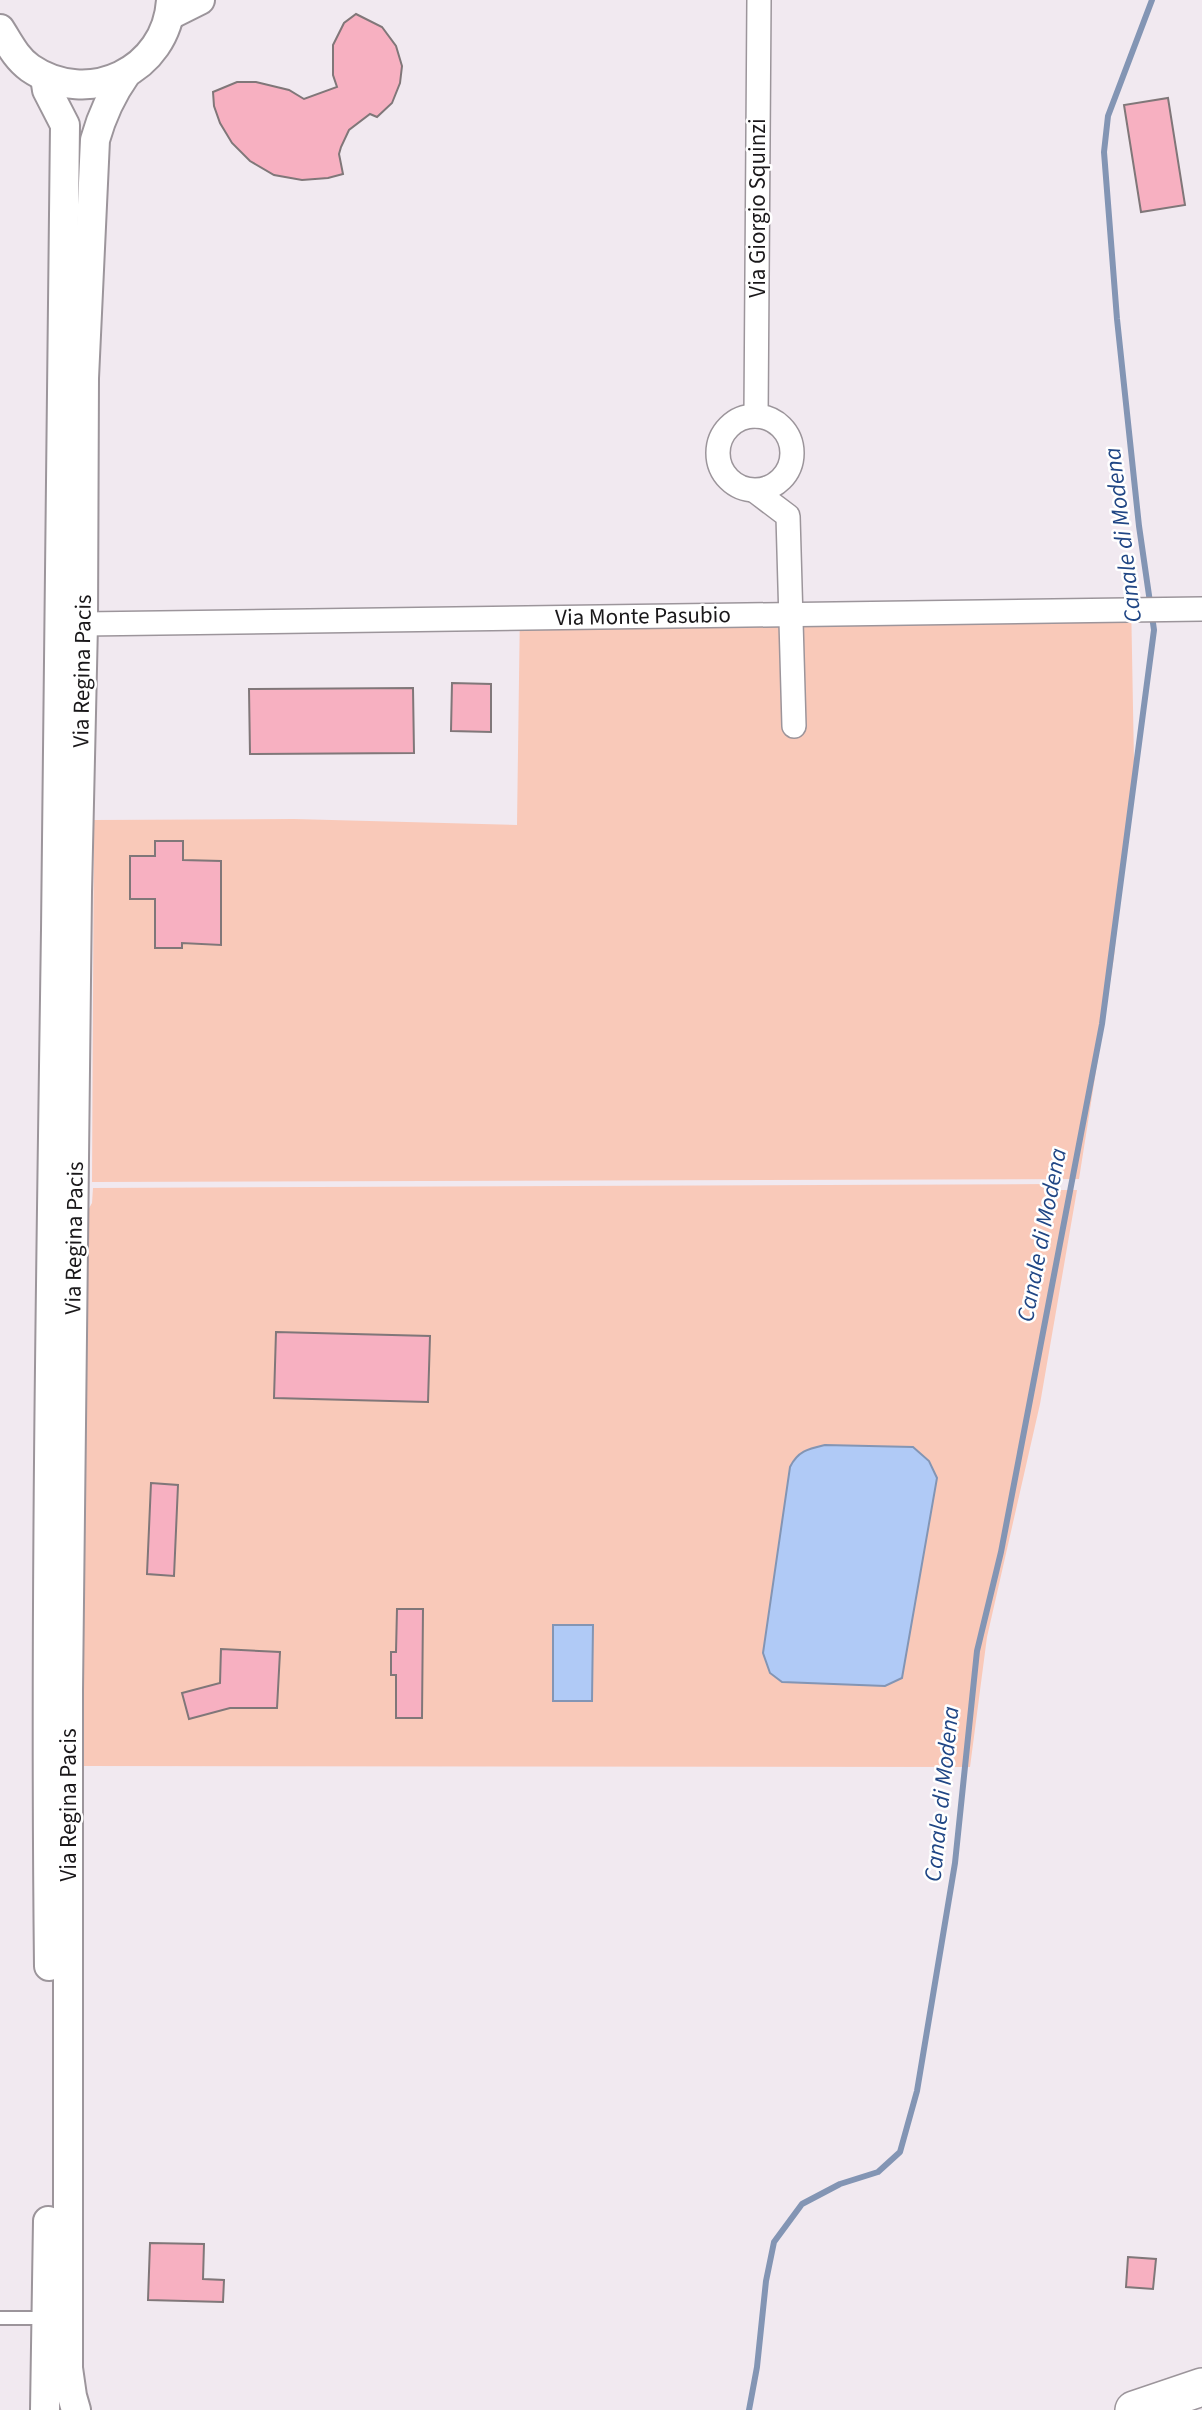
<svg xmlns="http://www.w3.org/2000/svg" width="1202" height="2410" viewBox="0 0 1202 2410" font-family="'Source Sans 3',sans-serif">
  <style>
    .green { fill: #f9c9b9 }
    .water { fill: #b0caf6; stroke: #8395b4; stroke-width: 2 }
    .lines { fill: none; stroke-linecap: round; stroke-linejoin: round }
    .stream { stroke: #8395b4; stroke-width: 6 }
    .building { fill: #f7b0c1; stroke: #807779; stroke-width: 2 }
    .service-casing { stroke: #9c959b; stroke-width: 16 }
    .minor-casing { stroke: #9c959b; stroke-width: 26 }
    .tertiary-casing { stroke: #9c959b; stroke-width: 32 }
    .primary-casing { stroke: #9c959b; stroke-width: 40 }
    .service { stroke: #fff; stroke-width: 12 }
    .minor { stroke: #fff; stroke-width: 23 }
    .tertiary { stroke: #fff; stroke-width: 28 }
    .primary { stroke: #fff; stroke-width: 37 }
    .labels { text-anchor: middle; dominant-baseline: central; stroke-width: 5; stroke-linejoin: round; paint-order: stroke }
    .street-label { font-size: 23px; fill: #1a181a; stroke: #fff }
    .water-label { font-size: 24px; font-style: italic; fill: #204685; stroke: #fff }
  </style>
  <rect width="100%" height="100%" fill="#f1e9f0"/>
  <g class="green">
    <path d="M1131,599L1134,762L1114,957L1079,1179L92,1182L94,820L294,819L517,825L520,606Z"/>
    <path d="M1050,1184V1190H1077L1040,1404L987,1637L970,1767L84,1766L67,1721V1247L92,1203L93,1188Z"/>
  </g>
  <g class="water">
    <path d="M825,1445L913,1447L929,1461L937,1478L902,1678L885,1686L782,1682L770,1673L763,1653L790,1467C798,1451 808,1449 825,1445Z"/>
    <path d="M553,1625H593L592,1701H553Z"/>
  </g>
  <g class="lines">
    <path class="stream" d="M749,2410L757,2367L766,2281L774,2242L802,2204L840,2184L878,2172L900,2152L917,2091L955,1863L977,1651L1001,1552L1102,1024L1154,630L1139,526L1117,319L1104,152L1108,116L1152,0"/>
  </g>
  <g class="building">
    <path d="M356,14L382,27L396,46L402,66L400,83L392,103L377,117L370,114L349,130L341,147L339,154L343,174L328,178L302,180L274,175L250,161L232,143L220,123L214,106L213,92L237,82H256L289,90L304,99L337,87L333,75V45L344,23Z"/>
    <path d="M1168,98L1185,205L1141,212L1124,105Z"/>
    <path d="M452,683L491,684V732L451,731Z"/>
    <path d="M413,688L414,753L250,754L249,689Z"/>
    <path d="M155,841H183V860L221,861V945L182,943V948H155V899H130V856H155Z"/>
    <path d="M276,1332L430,1336L428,1402L274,1398Z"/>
    <path d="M151,1483L178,1485L174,1576L147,1574Z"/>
    <path d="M397,1609H423L422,1718H396V1675H391V1652H396Z"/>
    <path d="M221,1649L280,1652L277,1708H230L189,1719L182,1693L220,1683Z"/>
    <path d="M150,2243L204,2244L203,2279L224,2280L223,2302L148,2300Z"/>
    <path d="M1128,2257L1156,2259L1153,2289L1126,2287Z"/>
  </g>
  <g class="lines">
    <g class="service-casing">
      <path id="service" d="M0,2318H49"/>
    </g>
    <g class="minor-casing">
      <g id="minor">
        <circle cx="755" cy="453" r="37"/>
        <path d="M756,416L759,0"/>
        <path d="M755,491L788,516L794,726"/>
        <path d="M83,624L1202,609"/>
      </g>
    </g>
    <g class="tertiary-casing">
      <g id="tertiary">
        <path d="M170,15L200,0"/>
        <path d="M0,29C9,43 16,58 30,68C88,108 167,71 171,0"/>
        <path d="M45,77L47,90L65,125C62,393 59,662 56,930C51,1275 45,1621 49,1966"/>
        <path d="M45,2410L48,2221"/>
        <path d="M76,2410L72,2396L68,2368V1691L77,892L83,624L84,378L95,140C102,115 111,95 126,74"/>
      </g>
    </g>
    <g class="primary-casing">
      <path id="primary" d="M1134,2410L1202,2387"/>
    </g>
    <use href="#service" class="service"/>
    <use href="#minor" class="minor"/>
    <use href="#tertiary" class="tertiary"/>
    <use href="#primary" class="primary"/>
  </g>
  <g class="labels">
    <g class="street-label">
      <text transform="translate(757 208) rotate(-90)">Via Giorgio Squinzi</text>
      <text transform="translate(643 616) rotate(-1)">Via Monte Pasubio</text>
      <text transform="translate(82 671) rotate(-89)">Via Regina Pacis</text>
      <text transform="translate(74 1238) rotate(-89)">Via Regina Pacis</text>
      <text transform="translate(68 1805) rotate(-90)">Via Regina Pacis</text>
    </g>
    <g class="water-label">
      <text transform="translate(1123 535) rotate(-97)">Canale di Modena</text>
      <text transform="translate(1042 1235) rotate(-79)">Canale di Modena</text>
      <text transform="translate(942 1794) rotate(-84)">Canale di Modena</text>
    </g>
  </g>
</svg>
